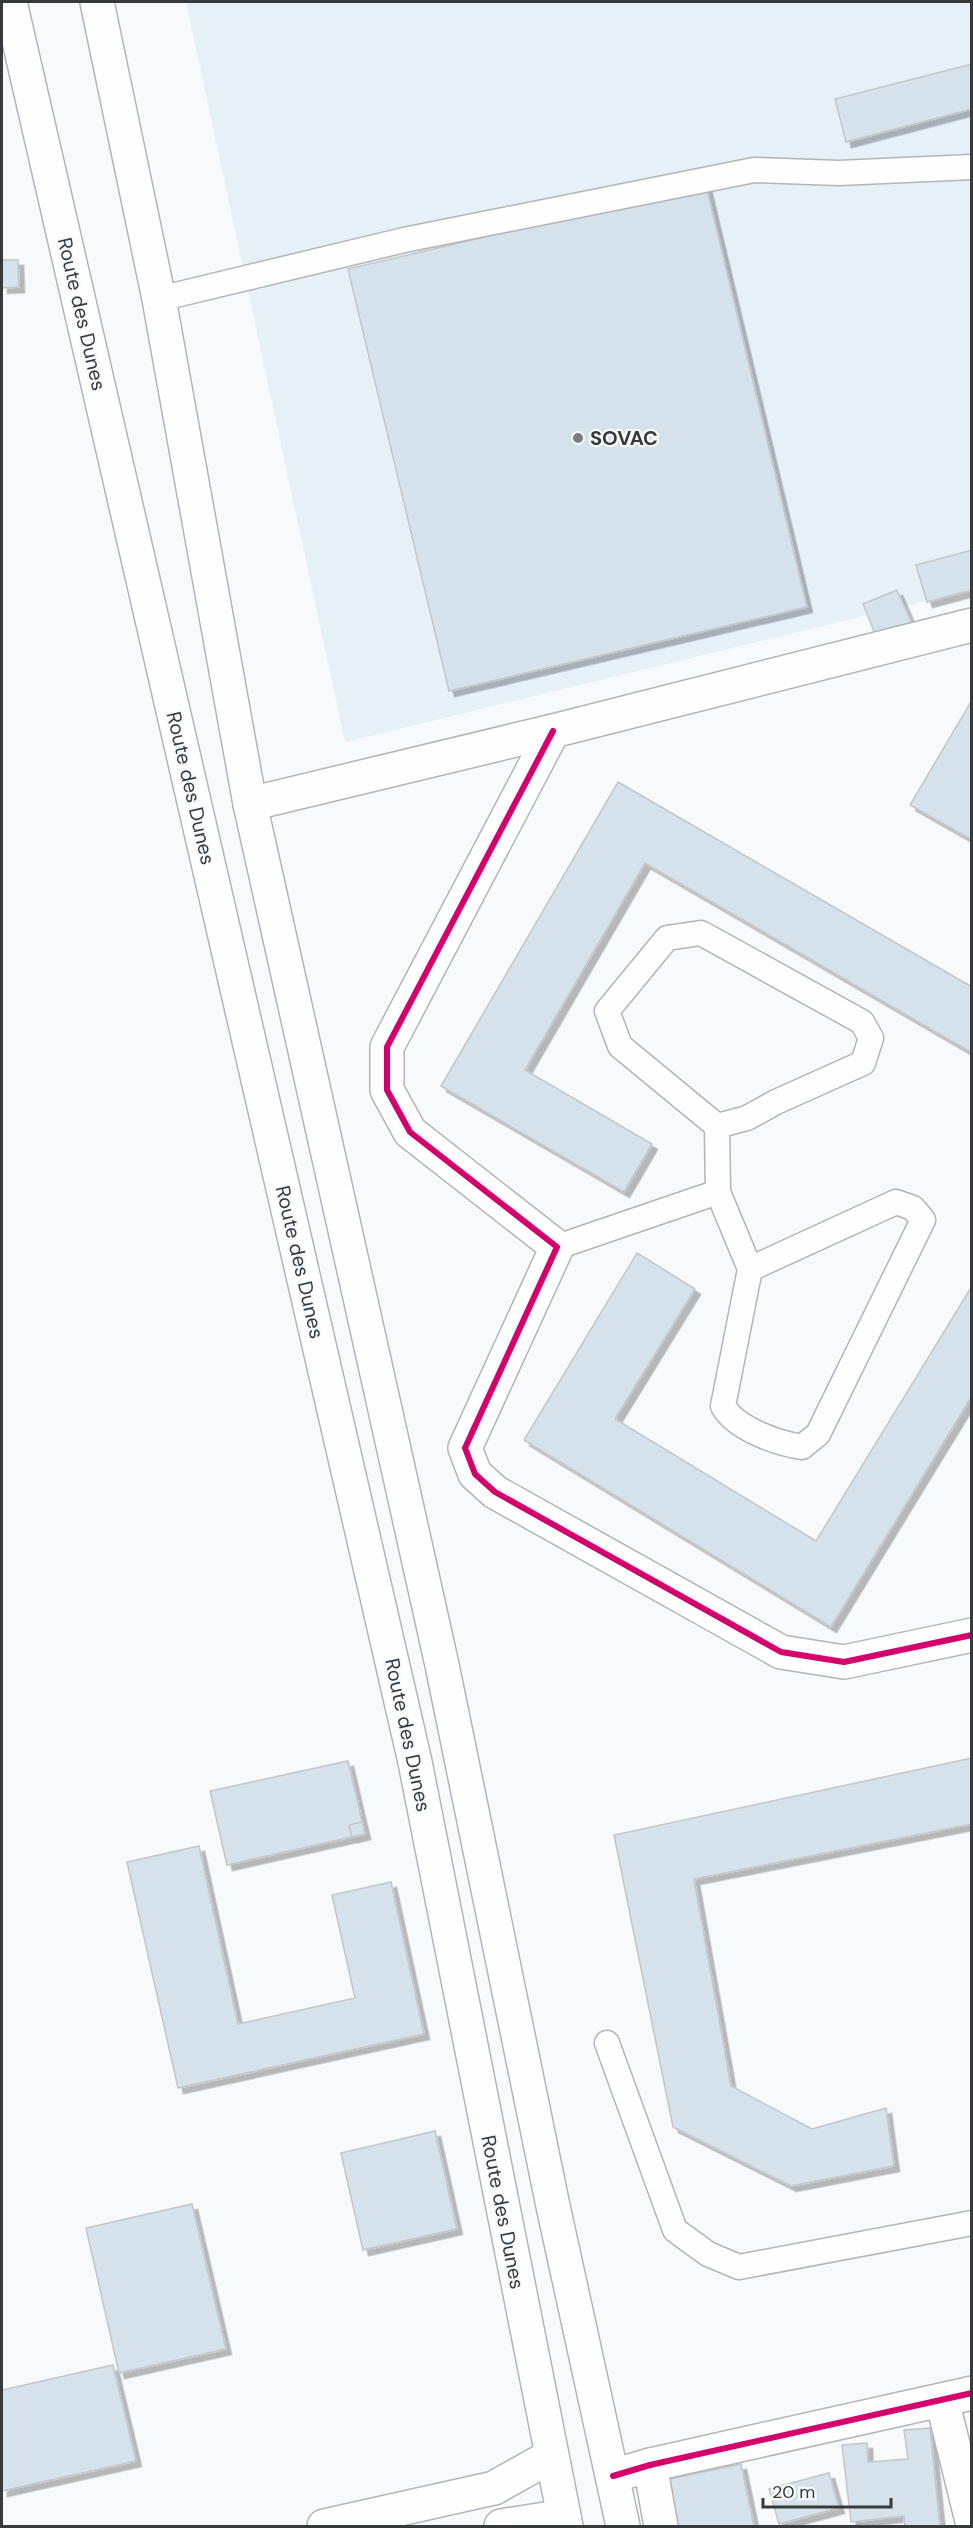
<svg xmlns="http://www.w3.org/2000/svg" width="973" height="2528" viewBox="0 0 973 2528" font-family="'DM Sans',sans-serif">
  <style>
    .built { fill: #e6f0f7 }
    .building { fill: #d5e2eb; stroke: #c3c6c8; stroke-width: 1.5; filter: url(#shadow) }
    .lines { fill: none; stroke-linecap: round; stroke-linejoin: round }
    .service-casing { stroke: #b2b5b7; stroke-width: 27 }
    .minor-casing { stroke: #b2b5b7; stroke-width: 36 }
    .tertiary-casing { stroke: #b2b5b7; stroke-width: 36 }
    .primary-casing { stroke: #b2b5b7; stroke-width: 36 }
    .service { stroke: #fefeff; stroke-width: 24 }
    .minor { stroke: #fefeff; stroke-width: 33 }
    .tertiary { stroke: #fefeff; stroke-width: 33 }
    .primary { stroke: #fefeff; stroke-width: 33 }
    .cycleway-casing { stroke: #f5fafe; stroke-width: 10 }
    .cycleway { stroke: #d6006c; stroke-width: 6 }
    .poi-dot { fill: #7a7d7f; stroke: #f5fafe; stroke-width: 2 }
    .labels { text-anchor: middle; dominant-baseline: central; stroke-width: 4.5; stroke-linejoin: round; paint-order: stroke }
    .street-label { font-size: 20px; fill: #373a3c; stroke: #f5fafe }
    .poi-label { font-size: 20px; font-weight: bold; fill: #373a3c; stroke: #f5fafe; text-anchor: start }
  </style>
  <defs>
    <filter id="shadow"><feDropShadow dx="5.5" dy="5.5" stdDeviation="0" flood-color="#0004"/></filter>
  </defs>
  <rect width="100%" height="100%" fill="#f7fafc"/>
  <path class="built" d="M186,2H971V590L345,742Z"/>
  <g class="building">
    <path d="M972,64V109L846,142L835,99Z"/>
    <path d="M706,185L807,607L449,691L348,269Z"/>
    <path d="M2,260H18L19,287L2,288Z"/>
    <path d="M972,550V590L927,602L916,565Z"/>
    <path d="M897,590L912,624L877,639L863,604Z"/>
    <path d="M972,700V840L910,805Z"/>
    <path d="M618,782L972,987V1053L645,863L525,1070L652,1144L624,1192L441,1086Z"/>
    <path d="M637,1253L695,1289L615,1419L816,1541L972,1286V1396L831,1627L524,1440Z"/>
    <path d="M972,1758V1824L694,1879L731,2086L812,2129L886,2108L894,2166L791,2186L673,2127L614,1835Z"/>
    <path d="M348,1761L365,1834L227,1865L210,1791Z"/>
    <path d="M362,1822L365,1834L352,1837L349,1825Z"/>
    <path d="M199,1846L238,2024L355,1998L332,1895L391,1882L424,2034L178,2088L127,1862Z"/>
    <path d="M435,2131L457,2229L363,2250L341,2153Z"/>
    <path d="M192,2204L226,2349L119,2373L86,2228Z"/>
    <path d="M113,2365L136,2461L2,2491V2390Z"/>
    <path d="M930,2428L940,2526H905L904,2516L851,2522L842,2445L867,2443L868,2462L908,2459L904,2430Z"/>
    <path d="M741,2464L754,2526H675L665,2480Z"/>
    <path d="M829,2473L839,2508L779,2524L769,2489Z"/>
  </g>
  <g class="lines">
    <g class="service-casing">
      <g id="service">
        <path d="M159,299L404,240L754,170L839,173L972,167"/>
        <path d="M718,1192L750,1269L723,1406C736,1429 777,1443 802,1447L818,1434L923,1220L913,1208L896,1202L750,1269"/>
        <path d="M557,1247L718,1192L717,1126L620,1046L607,1011L667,938L701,933L862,1022L871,1038L863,1063L776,1102L747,1118L717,1126"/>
        <path d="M607,2043L675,2230L708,2254L739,2267L972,2223"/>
      </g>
    </g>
    <g class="minor-casing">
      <g id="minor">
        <path d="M553,731L387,1047V1090L410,1132L557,1247L465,1448L475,1474L495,1492L781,1652L844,1662L972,1635"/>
        <path d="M250,804L553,731L972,625"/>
        <path d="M942,2400L972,2521"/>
        <path d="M650,2465L661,2526"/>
      </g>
    </g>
    <g class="tertiary-casing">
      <g id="tertiary">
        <path d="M613,2476L650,2465L972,2393"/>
        <path d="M324,2526L494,2488L551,2456"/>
        <path d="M501,2526L564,2516"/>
      </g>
    </g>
    <g class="primary-casing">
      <g id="primary">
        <path d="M10,2L415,1762L566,2526"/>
        <path d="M97,2L159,299L250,804L442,1665L553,2206L623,2526"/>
      </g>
    </g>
    <use href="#service" class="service"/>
    <use href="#minor" class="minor"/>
    <use href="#tertiary" class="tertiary"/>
    <use href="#primary" class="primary"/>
    <g class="cycleway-casing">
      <g id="cycleway">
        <path d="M553,731L387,1047V1090L410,1132L557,1247L465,1448L475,1474L495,1492L781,1652L844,1662L972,1635"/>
        <path d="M613,2476L650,2465L972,2393"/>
      </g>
    </g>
    <use href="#cycleway" class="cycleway"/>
  </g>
  <circle class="poi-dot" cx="578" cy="438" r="6"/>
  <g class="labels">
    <g class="street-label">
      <text transform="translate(82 314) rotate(77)">Route des Dunes</text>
      <text transform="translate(191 788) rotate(77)">Route des Dunes</text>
      <text transform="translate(300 1262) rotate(77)">Route des Dunes</text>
      <text transform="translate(408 1735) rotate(78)">Route des Dunes</text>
      <text transform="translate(503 2212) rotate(79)">Route des Dunes</text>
    </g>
    <g class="poi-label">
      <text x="590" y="438">SOVAC</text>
    </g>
  </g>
  <rect width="973" height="2528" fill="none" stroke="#373a3c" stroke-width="6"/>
  <path d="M763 2498v9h128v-9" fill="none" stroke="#373a3c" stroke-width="3"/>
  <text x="772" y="2498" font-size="18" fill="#373a3c" stroke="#f5fafe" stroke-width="4.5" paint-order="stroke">20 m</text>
</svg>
